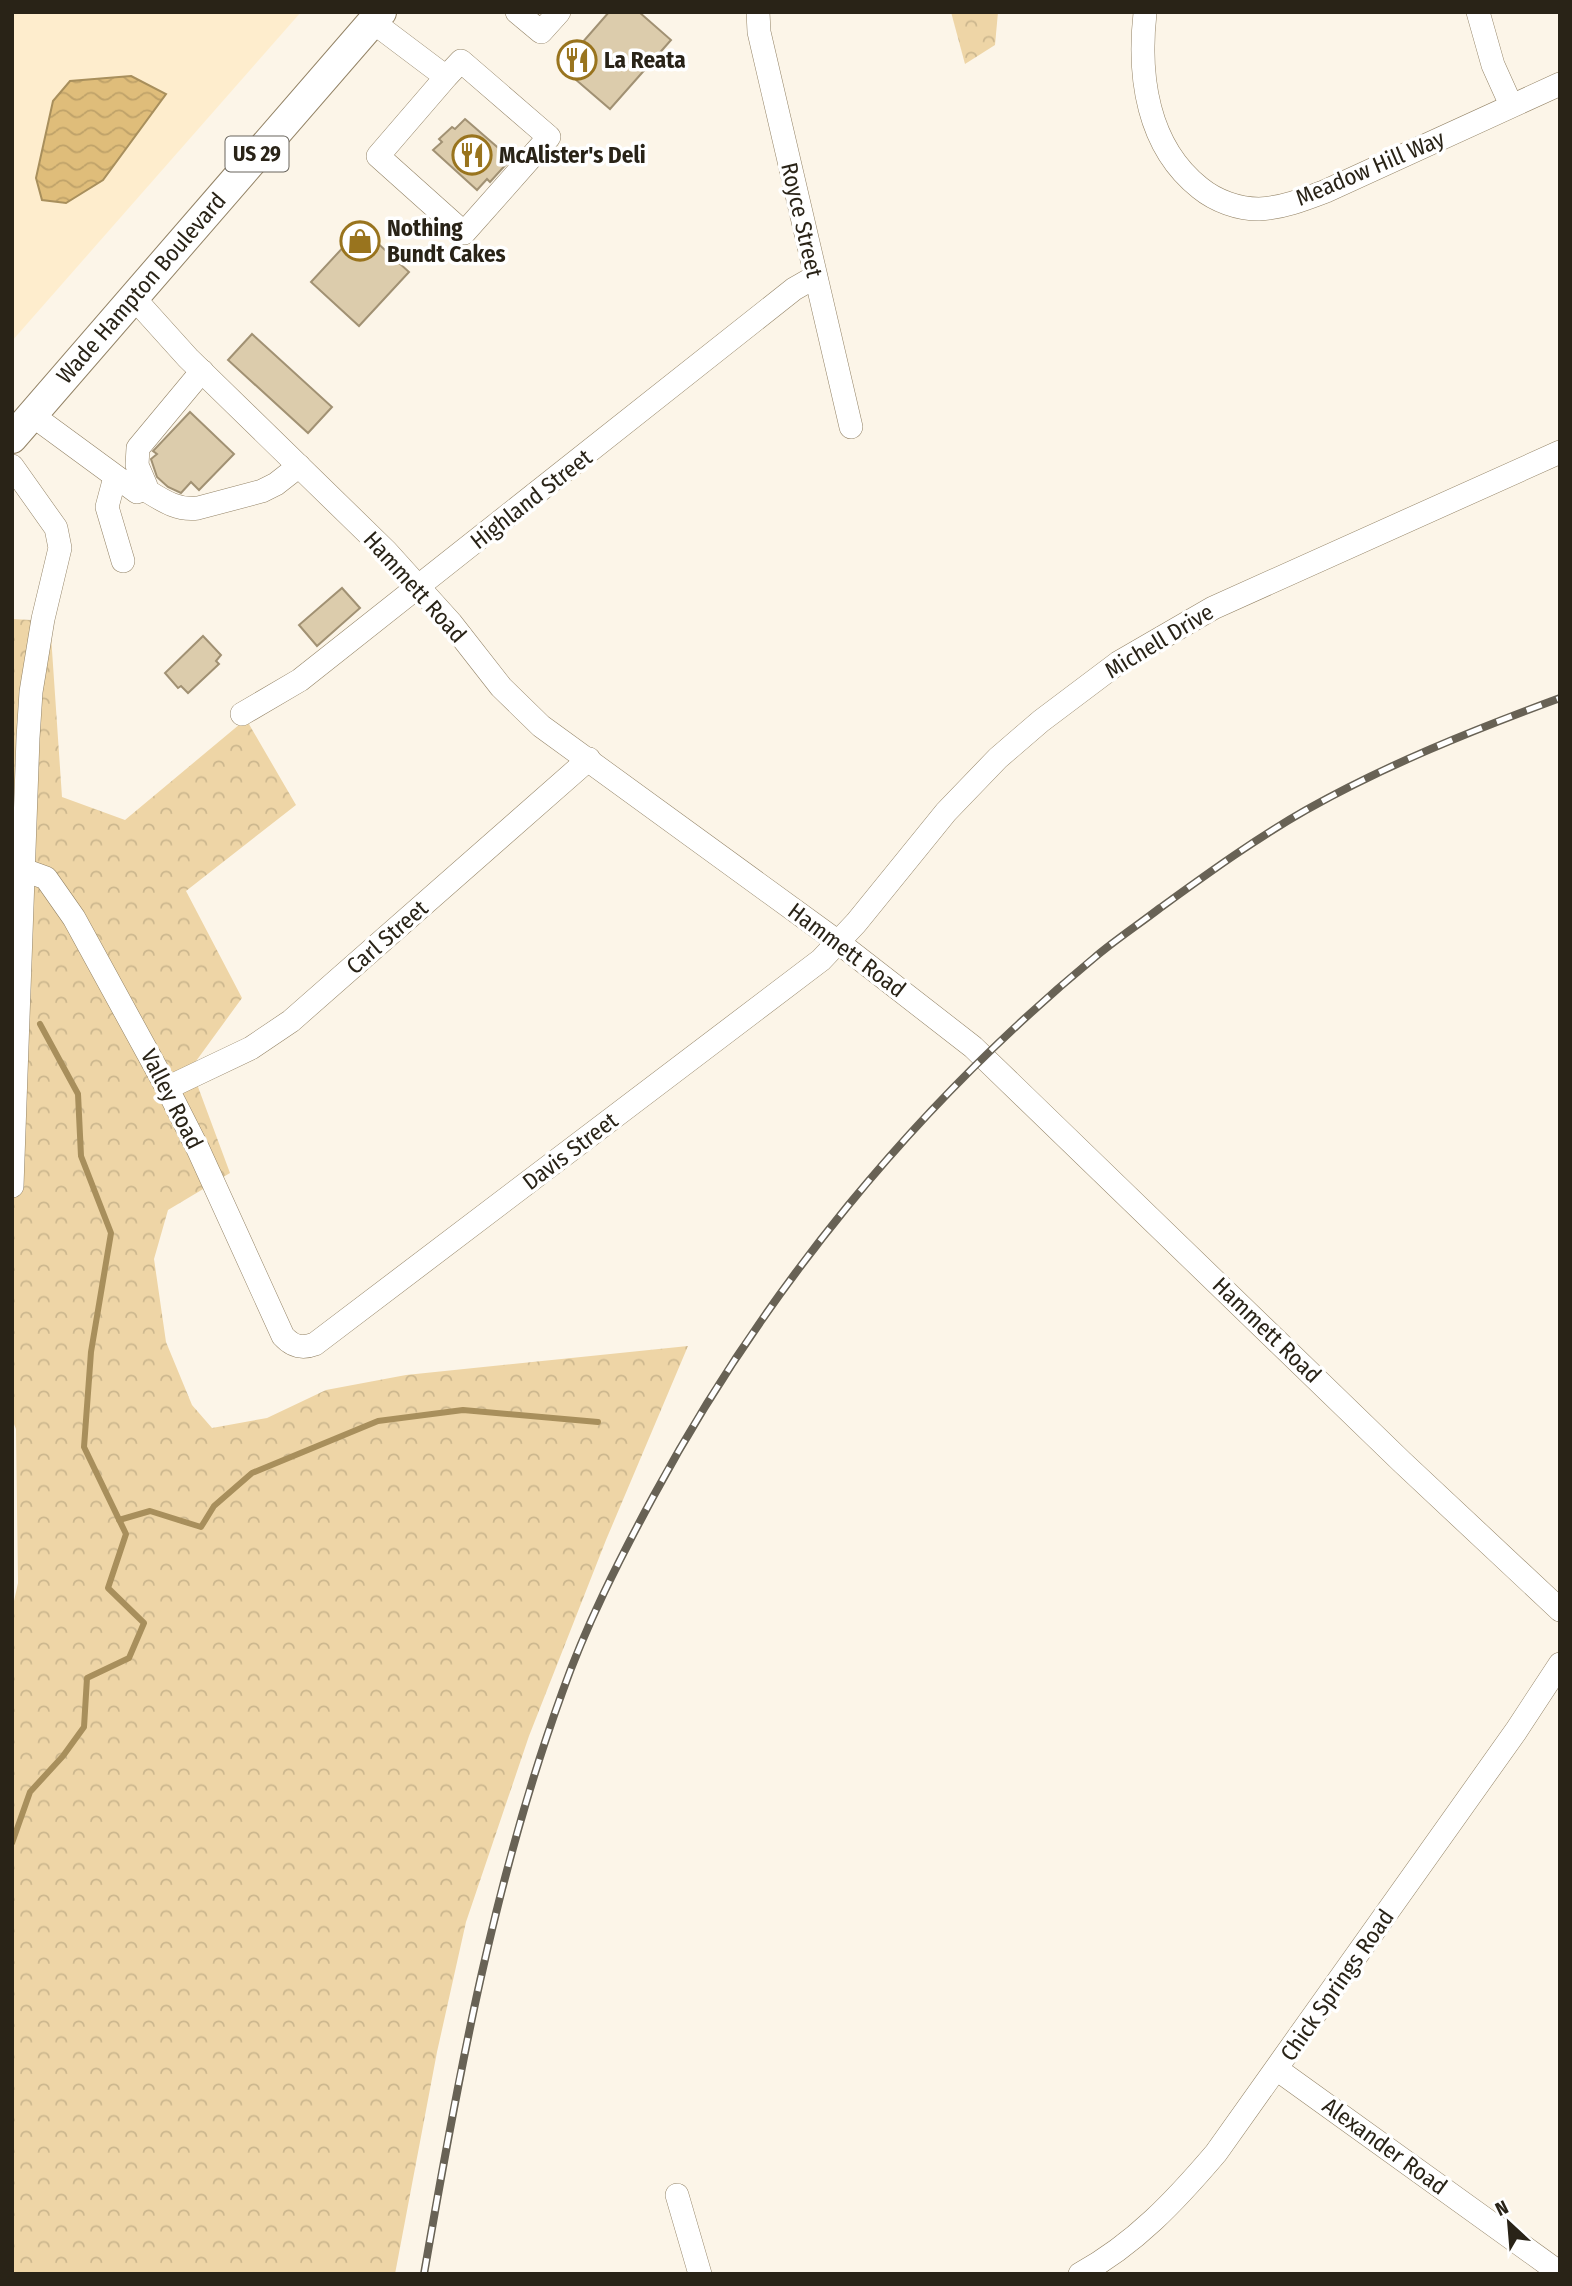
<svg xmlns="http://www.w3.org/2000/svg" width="1572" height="2286" viewBox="0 0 1572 2286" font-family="'Fira Sans Condensed',sans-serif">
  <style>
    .built { fill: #feedcd }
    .forest { fill: url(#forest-crowns) }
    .water { fill: url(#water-waves); stroke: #a88f5c; stroke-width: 2 }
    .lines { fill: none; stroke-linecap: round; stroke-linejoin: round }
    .stream { stroke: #a88f5c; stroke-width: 6 }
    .building { fill: #dcccac; stroke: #a19173; stroke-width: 2 }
    .minor-casing { stroke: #938366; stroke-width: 24 }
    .major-casing { stroke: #938366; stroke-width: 32 }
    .minor { stroke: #fff; stroke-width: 23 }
    .major { stroke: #fff; stroke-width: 30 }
    .rail-casing { stroke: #686255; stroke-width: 8 }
    .rail { stroke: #fff; stroke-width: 5; stroke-dasharray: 16; stroke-linecap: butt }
    .labels { text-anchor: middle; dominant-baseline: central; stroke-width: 7; stroke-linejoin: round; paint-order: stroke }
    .shield { fill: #fff; stroke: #69655d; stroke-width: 2 }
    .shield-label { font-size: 21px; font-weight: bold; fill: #292317 }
    .poi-label { font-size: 23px; font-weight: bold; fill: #292317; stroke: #fff; text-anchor: start }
    .street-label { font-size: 23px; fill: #292317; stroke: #fff }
  </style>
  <defs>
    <pattern id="forest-crowns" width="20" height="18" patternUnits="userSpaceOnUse" patternTransform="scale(1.75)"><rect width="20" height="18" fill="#eed5a6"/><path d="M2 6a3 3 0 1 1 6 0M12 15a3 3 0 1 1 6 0" fill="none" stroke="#ccb78e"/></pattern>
    <pattern id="water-waves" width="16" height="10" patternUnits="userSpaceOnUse" patternTransform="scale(1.75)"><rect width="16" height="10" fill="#dfbd7a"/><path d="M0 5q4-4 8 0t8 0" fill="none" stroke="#bfa269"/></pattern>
  </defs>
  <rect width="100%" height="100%" fill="#fcf5e8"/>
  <path class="built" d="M12,12H301L12,341Z"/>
  <g class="forest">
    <path d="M951,12H998L995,45L965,64Z"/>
    <path d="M12,619L50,621L62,797L125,820L246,719L296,805L186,891L242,998L191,1068L230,1173L168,1210L154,1259L166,1342L192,1405L212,1428L267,1418L326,1390L406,1375L688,1346L606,1540L529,1736L466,1922L437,2052L395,2274H12V1610L18,1583L16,1429L12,1419Z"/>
  </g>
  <path class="water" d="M131,76L166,94L103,180L66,203L42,200L36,178L53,101L70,81Z"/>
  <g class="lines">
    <g class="stream">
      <path d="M119,1520L150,1511L201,1527L214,1506L252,1473L378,1421L463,1410L598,1422"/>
      <path d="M12,1843L30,1792L63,1756L84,1727L87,1678L129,1658L144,1623L108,1588L126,1534L84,1447L91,1352L111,1233L81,1156L78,1094L40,1024"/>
    </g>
  </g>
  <g class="building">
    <path d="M609,12H639L671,40L610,109L561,67Z"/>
    <path d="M465,119L511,159L490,182L487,179L477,190L433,150L442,142L439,139L452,127L455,129Z"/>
    <path d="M361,228L409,272L359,326L311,282Z"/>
    <path d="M252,334L332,407L308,433L228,360Z"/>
    <path d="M190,412L234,454L199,490L191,482L181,493L168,487L157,477L151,459L157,454L153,451Z"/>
    <path d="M342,588L360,608L317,646L299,625Z"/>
    <path d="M203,636L221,655L216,661L219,664L188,693L181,686L178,688L165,673Z"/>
  </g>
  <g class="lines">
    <g class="minor-casing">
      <g id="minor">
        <path d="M517,12L541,32L559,12"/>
        <path d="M758,12L759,32L851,427"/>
        <path d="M1478,12L1493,65L1511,105"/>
        <path d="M1145,13C1138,76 1147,146 1200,188C1216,201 1238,209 1259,209C1282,208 1305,199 1326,191L1560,84"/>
        <path d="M373,22L446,77L378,156L464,233L549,137L461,61L446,77"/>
        <path d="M133,297L188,358L386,551L451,623L501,687L541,726L838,942L973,1047L1402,1462L1560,1610"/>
        <path d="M32,415L137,492L144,489L146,486L137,465L138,448L202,371"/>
        <path d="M12,466L56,528L60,548L43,619L31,692L28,738L12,1186"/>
        <path d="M115,477L107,507L123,561"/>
        <path d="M144,489C162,500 177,511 198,508L262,491L276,484L299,466"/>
        <path d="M242,714L300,680L794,289L815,277"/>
        <path d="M24,870L46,878L74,918L167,1088L198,1149L283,1336C293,1347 302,1349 315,1344L821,960L856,923L946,812L998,758L1041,721L1118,663L1213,608L1560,452"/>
        <path d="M167,1088L251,1048L291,1021L589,759"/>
        <path d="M1278,2070L1560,2273"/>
        <path d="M677,2195L700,2274"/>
        <path d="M1080,2274C1135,2244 1176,2200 1216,2153L1516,1731L1560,1664"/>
      </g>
    </g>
    <g class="major-casing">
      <path id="major" d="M12,438L381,12"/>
    </g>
    <use href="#minor" class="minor"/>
    <use href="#major" class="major"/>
    <g class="rail-casing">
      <path id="rail" d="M424,2274C458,2078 494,1880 562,1693C586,1625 619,1560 653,1497C764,1291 914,1107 1094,958C1115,940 1138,925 1160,908C1207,874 1255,839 1306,810C1386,765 1473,730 1560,698"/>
    </g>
    <use href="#rail" class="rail"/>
  </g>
  <defs>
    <g id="restaurant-ring" transform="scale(2.0125)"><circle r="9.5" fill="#fff" stroke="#99741e" stroke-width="1.5"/><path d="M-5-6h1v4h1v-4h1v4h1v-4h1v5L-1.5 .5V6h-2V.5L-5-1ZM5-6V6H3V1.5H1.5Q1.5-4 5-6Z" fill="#99741e"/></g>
    <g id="shop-ring" transform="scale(2.0125)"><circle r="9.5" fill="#fff" stroke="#99741e" stroke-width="1.5"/><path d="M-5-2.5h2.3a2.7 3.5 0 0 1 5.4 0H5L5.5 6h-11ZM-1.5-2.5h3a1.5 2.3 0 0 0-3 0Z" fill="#99741e"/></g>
  </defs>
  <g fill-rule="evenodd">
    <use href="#restaurant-ring" x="577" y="60"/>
    <use href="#restaurant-ring" x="472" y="155"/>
    <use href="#shop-ring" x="360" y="241"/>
  </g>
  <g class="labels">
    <rect class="shield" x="225.5" y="136.5" width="63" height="35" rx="5"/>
    <g class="shield-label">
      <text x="257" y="154">US 29</text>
    </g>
    <g class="poi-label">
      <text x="604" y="60">La Reata</text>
      <text x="499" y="155">McAlister's Deli</text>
      <text x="387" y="228">Nothing<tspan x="387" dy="26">Bundt Cakes</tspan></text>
    </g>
    <g class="street-label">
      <text transform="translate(1370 168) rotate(-23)">Meadow Hill Way</text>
      <text transform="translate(802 220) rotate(77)">Royce Street</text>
      <text transform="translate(141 288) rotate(-49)">Wade Hampton Boulevard</text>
      <text transform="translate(531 499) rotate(-38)">Highland Street</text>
      <text transform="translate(415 587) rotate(48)">Hammett Road</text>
      <text transform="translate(1159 641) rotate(-31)">Michell Drive</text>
      <text transform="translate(387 937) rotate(-41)">Carl Street</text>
      <text transform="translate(847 950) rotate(37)">Hammett Road</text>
      <text transform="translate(172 1099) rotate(63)">Valley Road</text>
      <text transform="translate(570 1151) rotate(-37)">Davis Street</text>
      <text transform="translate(1267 1330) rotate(44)">Hammett Road</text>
      <text transform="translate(1337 1985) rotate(-55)">Chick Springs Road</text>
      <text transform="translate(1385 2146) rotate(36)">Alexander Road</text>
    </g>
  </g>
  <rect width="1572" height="2286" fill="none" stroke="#292317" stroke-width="28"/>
  <g transform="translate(1509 2223) rotate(334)" stroke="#ffffff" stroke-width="5" paint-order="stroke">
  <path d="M0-5L12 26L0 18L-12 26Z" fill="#292317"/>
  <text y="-10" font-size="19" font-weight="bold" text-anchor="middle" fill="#292317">N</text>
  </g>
</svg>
